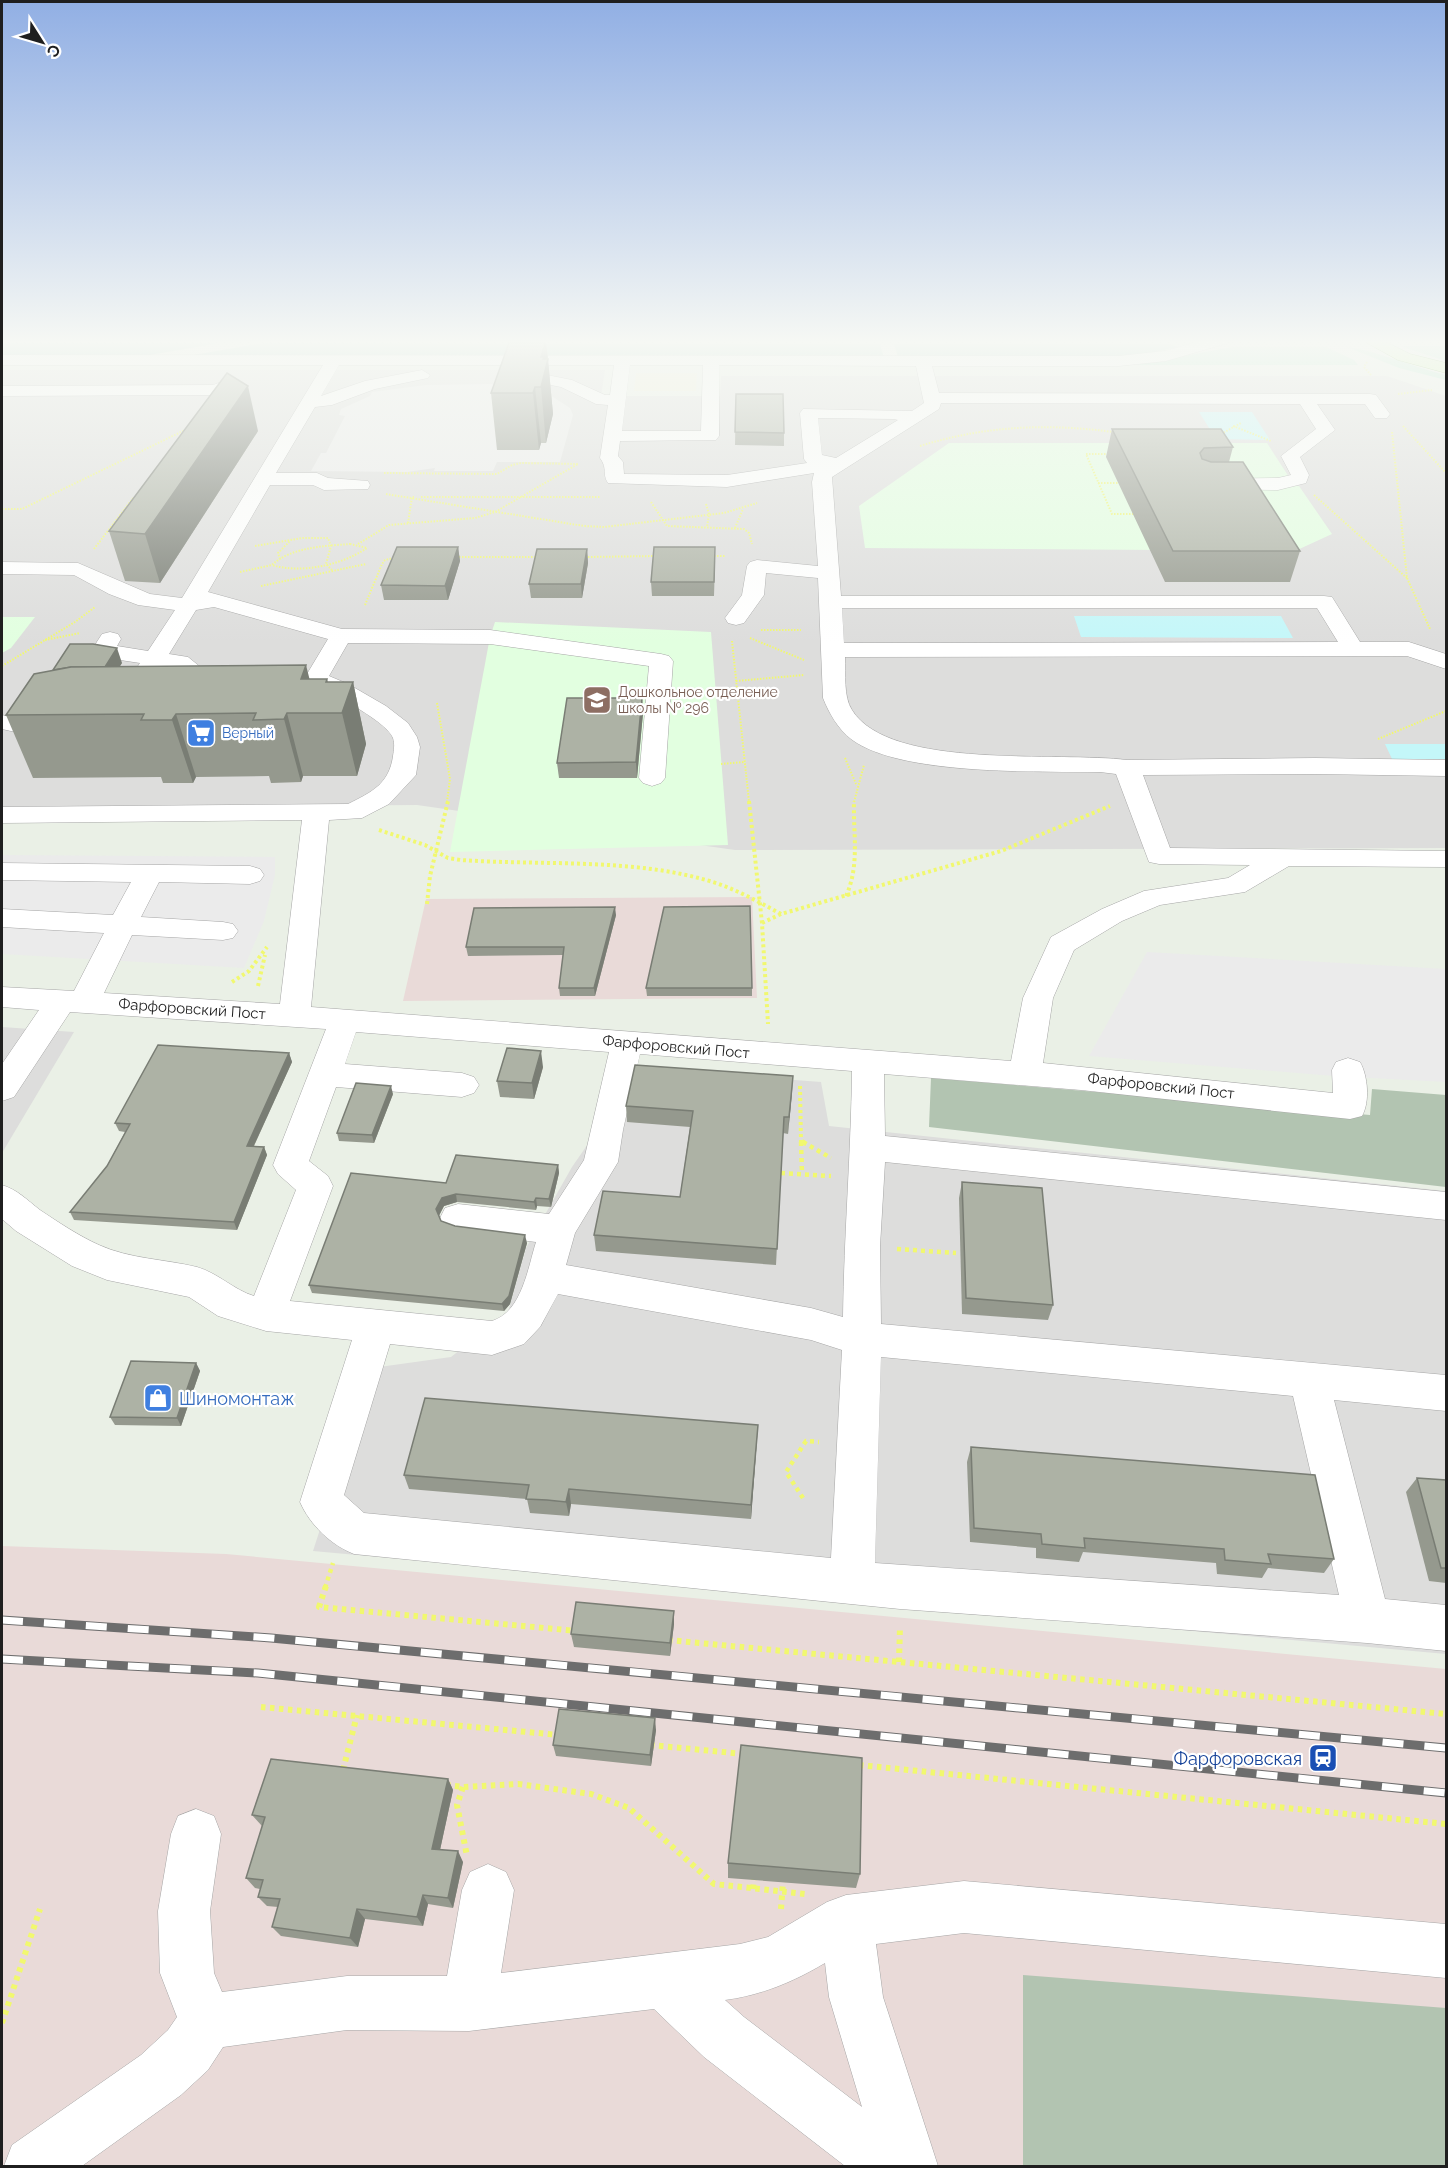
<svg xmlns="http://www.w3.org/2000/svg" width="1448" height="2168" viewBox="0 0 1448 2168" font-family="Raleway,sans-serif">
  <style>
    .residential { fill: #dddddc }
    .commercial { fill: #f0f0d5 }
    .industrial { fill: #e9dad8 }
    .education { fill: #e2ffe0 }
    .construction { fill: #b2c4b1 }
    .grass { fill: #ade9c8 }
    .forest { fill: #9bcfbd }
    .park { fill: #c4f7f9 }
    .parking { fill: #ebebeb }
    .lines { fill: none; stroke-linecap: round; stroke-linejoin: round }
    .minor-casing { stroke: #a6a6a6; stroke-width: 1 }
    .major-casing { stroke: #3c9902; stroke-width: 1 }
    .path-far3 { stroke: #f1f86f; stroke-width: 2; stroke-dasharray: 1.5 1.5; stroke-linecap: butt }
    .path-far2 { stroke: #f1f86f; stroke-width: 4; stroke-dasharray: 3 3; stroke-linecap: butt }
    .path-far1 { stroke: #f1f86f; stroke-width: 4.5; stroke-dasharray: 4 4; stroke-linecap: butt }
    .path { stroke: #f1f86f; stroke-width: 6; stroke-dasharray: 4.5 4.5; stroke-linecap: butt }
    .minor { fill: #fff; fill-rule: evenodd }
    .major { fill: #ccfba0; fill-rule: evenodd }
    .rail-casing { stroke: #6d6d6d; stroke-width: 9 }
    .rail { stroke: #fff; stroke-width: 7; stroke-dasharray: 21; stroke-linecap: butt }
    .wall { fill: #95998e }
    .shaded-wall { fill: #797d74 }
    .building { fill: #adb2a5; stroke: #797d74; stroke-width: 1.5 }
    .labels { text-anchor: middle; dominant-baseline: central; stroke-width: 4.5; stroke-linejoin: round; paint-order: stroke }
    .far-education-label { font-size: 14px; fill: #785e54; stroke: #fff; text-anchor: start }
    .far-shop-label { font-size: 14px; fill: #366cbe; stroke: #fff; text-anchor: start }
    .street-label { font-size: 15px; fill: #1f1f1f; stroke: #fff }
    .near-shop-label { font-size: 18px; fill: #366cbe; stroke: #fff; text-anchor: start }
    .near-transit-label { font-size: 18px; fill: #164399; stroke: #fff; text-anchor: end }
  </style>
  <rect width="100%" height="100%" fill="#eaf0e6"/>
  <g class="residential">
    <path d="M2,370H605L601,396H720L721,376H1387L1446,396V848L735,850L417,805L2,808Z"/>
    <path d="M2,1027L74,1032L2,1153Z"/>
    <path d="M608,1066L821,1082L829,1126L1446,1191V1654L313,1551L372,1368L451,1357L508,1312L526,1248L572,1167L590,1141Z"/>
  </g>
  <path class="commercial" d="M636,373H697L696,391H634Z"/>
  <g class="industrial">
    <path d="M752,897L757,998L403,1001L426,899Z"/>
    <path d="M2,1546L226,1554L1446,1669V2166H2Z"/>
  </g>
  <g class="education">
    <path d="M949,443H1267L1289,477L1269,478L1274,486H1299L1332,534L1295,551L865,548L859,506Z"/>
    <path d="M2,617H35L11,648L2,653Z"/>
    <path d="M495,622L711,632L728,845L450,852L490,637Z"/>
  </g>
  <g class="construction">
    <path d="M931,1078L1370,1115L1372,1089L1446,1095V1187L929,1127Z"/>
    <path d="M1023,1975L1446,2008V2166H1023Z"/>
  </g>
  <g class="grass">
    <path d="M1446,346V361L1403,347L1404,346Z"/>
    <path d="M1232,347H1326L1354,360L1358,365H1136Z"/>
    <path d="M1347,347C1381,352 1413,367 1446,375V380L1399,368Z"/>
  </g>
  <g class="forest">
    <path d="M2,343H213L214,344L138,357H2Z"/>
    <path d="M264,343L880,344L884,358L193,355Z"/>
    <path d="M894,344H1170L1178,347L1130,357H898Z"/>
  </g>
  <g class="park">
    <path d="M1199,412H1252L1270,440L1216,439Z"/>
    <path d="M1074,616H1281L1293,638L1081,637Z"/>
    <path d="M1385,744H1446V759H1392Z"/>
  </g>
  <g class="parking">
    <path d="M491,384L550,395L570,408L573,415L560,462H497L493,471H434L435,468L407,472L311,471L321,453H326L345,416L339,415L341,409L370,396L372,392L426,385Z"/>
    <path d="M2,855L275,857V875L264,921L244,968L2,954Z"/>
    <path d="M1147,952L1446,969V1082L1334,1076L1089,1056Z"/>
  </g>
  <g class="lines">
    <g class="minor-casing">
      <g id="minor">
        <path d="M1204,340H1230L1228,343L1166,361L1119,366H932L939,393L1370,394L1376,395L1390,414L1387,418H1375L1365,404H1317L1335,430L1300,457L1309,475L1306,483L1278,490L1212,489L1205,487L1203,483L1205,479L1278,478L1291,475L1281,456L1316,429L1300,404L941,403L939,409L832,477L841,596H1324L1332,597L1360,642H1409L1446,654V669L1407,656L845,657C846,674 843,696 852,710C890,771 1061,751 1127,760L1315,758L1446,760V776L1315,774L1143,775L1170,848L1446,851V867L1289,866L1245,892L1160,905L1122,921L1074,950L1053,998L1043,1063L1333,1093L1332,1070L1336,1062L1348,1058L1360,1062C1368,1076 1370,1102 1362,1116L1350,1119L1081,1090L884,1074L885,1136L1446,1192V1220L885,1162L880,1246L881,1324L1446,1375V1411L1334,1400L1385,1599L1446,1605V1651L1367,1643L900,1609L354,1554C331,1545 310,1525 300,1502L352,1340L266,1331L218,1316L189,1297L107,1280L72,1266L16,1231L2,1219V1185C18,1190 27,1200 40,1210C58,1222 79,1236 99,1245C130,1259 164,1259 197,1267C218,1273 234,1290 254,1296L296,1190L278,1174L273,1165L326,1029L70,1012L14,1097L2,1101V1064L39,1010L2,1007V987L74,991L104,933L2,927V909L113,915L131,882L2,880V863L250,866L260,869L264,875L260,881L250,884L159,882L141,917L223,922L233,924L238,931L233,938L223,940L132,935L104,993L280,1004L302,820L2,823V807L348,804C372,792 389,784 393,756C394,750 395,744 393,738C388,724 346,701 332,694C323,689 311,688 304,679L328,639L214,607L196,610L169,654L188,657L204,670L232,673L236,678L232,683C221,686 200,687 190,682C177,675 177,669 161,666L152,680L144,682L136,680L132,675L140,663L94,656L91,651L102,634L110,632L118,634L121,639L117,646L148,651L175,610L138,605L109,594L74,575L2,574V562L78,563L150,594L182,598L323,365H2V355L1119,356L1165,351ZM339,365H614L610,395H605L572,380L522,370L514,375L516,378L561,387L596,404L608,405L600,458C608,469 602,474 608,483L727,487L814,473L812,482L818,566L757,560L750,562L747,566L742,595L725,618L728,623L736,625L744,623L764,595L766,573L818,578L823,698C829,713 838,729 851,739C900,776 1039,771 1100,772L1116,774L1149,862L1159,864L1250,865L1228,878L1144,891L1102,909L1051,937L1023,998L1011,1061L311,1007L329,820L362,818L389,804L416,775L420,747L417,737L408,723L386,706L348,684L329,676L348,643L490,644L649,666L639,778L643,783L652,786L661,783L665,778L673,661L669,656L661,654L490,630L342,629L208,592L270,485H313L324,490L368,489L370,485L368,481L328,478L317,473H276L315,407L332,405L375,389L428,378L430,375L422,370L365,381L321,396ZM630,365H703L701,431H622ZM719,365L916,366L924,403L912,411L803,409L800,413L804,459L807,463L727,475L624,474L623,462L618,456L620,441L716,440L719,436ZM818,418L894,419L898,420L836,458L822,455ZM842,608H1317L1338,642L844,643ZM356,1032L609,1052L584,1160L549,1214L458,1204L445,1208L440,1218L445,1228L458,1232L536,1242C528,1267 522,1312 492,1321L290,1301L333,1186L328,1176L309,1161L336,1087L462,1097L474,1093L479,1085L474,1077L462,1073L345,1064ZM640,1054L852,1071C851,1153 844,1235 843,1317L811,1308L566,1265L575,1233L618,1162L623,1130ZM558,1294L811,1340L842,1350L831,1558L364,1513L344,1495L390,1344L492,1355L524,1344L540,1327ZM881,1357L1293,1396L1339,1595L875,1563Z"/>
        <path d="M227,380L235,385L233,389L215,395L2,396V386L213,385Z"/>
        <path d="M2,715L22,720L55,719L64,721L67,726L64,731C43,736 22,734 2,729Z"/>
        <path d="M196,1809L214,1816L221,1834L210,1911L214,1973L222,1992L347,1976H447L462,1890L470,1872L488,1864L506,1872L514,1890L501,1973L740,1944L768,1937L827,1902L846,1895L964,1881L1446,1924V1978L964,1933L876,1944L883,1997L938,2166H845L704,2057L654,2009L469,2031L347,2030L223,2047L208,2070L181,2095L82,2166H4L12,2145L141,2055L168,2030L177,2017L160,1973L158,1911L171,1834L178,1816ZM825,1963L829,1997L862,2107L744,2017L725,2000C762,1995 793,1982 825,1963Z"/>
      </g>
    </g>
    <g class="major-casing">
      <path id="major" d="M1362,340H1382L1410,354L1446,363V373L1398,360Z"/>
    </g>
    <g class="path-far3">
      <path d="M1367,362L1364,367L1371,375"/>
      <path d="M1398,394L1432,390"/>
      <path d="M1233,426L1271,441"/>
      <path d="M1403,426L1446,473"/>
      <path d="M1392,432L1407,578L1430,629"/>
      <path d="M1221,434L1241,423"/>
      <path d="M920,446C984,426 1046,423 1113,432"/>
      <path d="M1086,454H1221L1258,514H1112Z"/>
      <path d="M384,473L497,474L512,465L521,463L579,464"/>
      <path d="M1098,483H1123"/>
      <path d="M386,494L584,526L604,527L724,513L757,503"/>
      <path d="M1314,495L1407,578"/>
      <path d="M421,497H600"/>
      <path d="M651,502L667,526L744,529L749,533L752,544"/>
      <path d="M706,504L709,514L707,527"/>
      <path d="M2,509H22L185,430"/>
      <path d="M408,523L412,497H414"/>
      <path d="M735,528L743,509"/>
      <path d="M350,544L367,548C342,565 301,574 272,565C291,547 325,546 350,544Z"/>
      <path d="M358,544L389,525L475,518L495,512L578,464"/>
      <path d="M255,546L303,538H328L331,546L326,564L332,570"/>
      <path d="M94,549L133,498"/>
      <path d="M711,556H725"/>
      <path d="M456,557H538"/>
      <path d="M585,557L658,556"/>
      <path d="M280,559L278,553L290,541"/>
      <path d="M240,572L272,565"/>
      <path d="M261,586L366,564"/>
      <path d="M365,605L382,564L385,560L397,557"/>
      <path d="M761,630H801"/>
      <path d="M750,638L804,660"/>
      <path d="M45,640L80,633"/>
      <path d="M732,641L749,802"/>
      <path d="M2,666L75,622L95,607"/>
      <path d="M736,681L804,675"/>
      <path d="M437,703L450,779L447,802"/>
      <path d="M1378,739L1446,711"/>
      <path d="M845,758L856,784"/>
      <path d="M721,764L744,762"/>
      <path d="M854,802L864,765"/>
    </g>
    <g class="path-far2">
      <path d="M749,801L762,923L768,1024"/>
      <path d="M379,830L425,845L448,858L461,860C546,866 638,857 719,884C741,892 761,903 781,914"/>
      <path d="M846,896C860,865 853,834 854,801"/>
      <path d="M427,904L430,876L448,801"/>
      <path d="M762,923L781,914L1001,851L1110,806"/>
      <path d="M232,982L249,971L267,947"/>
      <path d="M258,986L265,955"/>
      <path d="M800,1086L801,1143"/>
      <path d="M802,1141L805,1143"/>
    </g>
    <g class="path-far1">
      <path d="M801,1142L802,1174"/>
      <path d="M803,1142L831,1158"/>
      <path d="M781,1173L831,1176"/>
      <path d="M897,1249L956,1253"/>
      <path d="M803,1498L786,1472L806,1441L819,1442"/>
      <path d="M325,1588L333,1563"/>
    </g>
    <g class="path">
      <path d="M326,1586L319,1607L577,1631"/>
      <path d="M668,1640L1446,1714"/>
      <path d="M899,1662L900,1626"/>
      <path d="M261,1707L559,1735"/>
      <path d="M650,1745L744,1754"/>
      <path d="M859,1765L1446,1824"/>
      <path d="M343,1770L357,1715"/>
      <path d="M446,1785L463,1787L518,1784L591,1794L629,1808L714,1884L805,1894"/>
      <path d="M463,1787L457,1805L467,1856"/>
      <path d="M753,1889L754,1879"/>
      <path d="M781,1909L783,1881"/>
      <path d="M2,2023L40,1909"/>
    </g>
    <use href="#minor" class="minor"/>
    <use href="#major" class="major"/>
    <g class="rail-casing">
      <g id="rail">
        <path d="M2,1620L271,1638L1446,1748"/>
        <path d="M2,1659L258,1673L1446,1793"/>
      </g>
    </g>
    <use href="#rail" class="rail"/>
  </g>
  <g class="wall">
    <path d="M510,340H546L553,414L546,443H541L539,450H497L491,393Z"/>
    <path d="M736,394L784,433V446L735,445Z"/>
    <path d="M1112,429L1233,447L1229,462L1300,551L1290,582H1165L1106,457Z"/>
    <path d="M258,431L160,583L125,581L109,531Z"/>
    <path d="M458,547L460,561L448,600H384L381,585Z"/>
    <path d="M587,549L588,563L582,598H531L529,584Z"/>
    <path d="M715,561L714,596H652L651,582Z"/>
    <path d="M122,663L119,667L310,679H327L328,682H353L366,744L357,776H303L301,782L271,783L269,776L196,777L193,783H163L161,777L33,778L6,715Z"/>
    <path d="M642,698L643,713L637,778H559L557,763Z"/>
    <path d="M616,915L595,996H560L559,988L563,955L468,956L466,947Z"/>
    <path d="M646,988H752V996H647Z"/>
    <path d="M289,1053L292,1062L254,1146L264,1147L267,1155L237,1230L74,1220L70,1212L107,1166L125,1132L119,1131L115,1123Z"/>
    <path d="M543,1067L534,1099L500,1097L497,1081Z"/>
    <path d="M792,1092L788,1134L783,1133L776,1265L596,1251L594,1235L680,1197L690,1127L627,1122L626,1106Z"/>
    <path d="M393,1094L374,1143L339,1141L337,1133Z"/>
    <path d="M558,1165L559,1173L551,1207L537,1206L536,1210L457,1202L444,1206L439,1216L441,1221L455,1226L527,1243L510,1304L504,1311L312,1293L309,1285L446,1183Z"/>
    <path d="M962,1182L1053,1305L1048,1320L962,1314L959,1198Z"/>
    <path d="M196,1363L200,1371L181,1426L115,1425L110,1417Z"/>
    <path d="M758,1425L751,1519L571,1504L569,1516L530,1513L527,1499L409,1489L404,1475Z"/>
    <path d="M971,1447L1334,1559L1324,1573L1268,1568L1262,1578L1217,1574L1216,1563L1083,1552L1079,1562L1036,1558V1548L970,1542L967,1462Z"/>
    <path d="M1417,1478L1446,1480V1583L1429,1581L1406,1492Z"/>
    <path d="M674,1624L670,1656L574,1647L571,1634Z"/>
    <path d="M656,1730L651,1766L556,1756L553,1745Z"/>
    <path d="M448,1779L453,1790L440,1850L463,1862L453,1908L428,1904L423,1926L365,1919L358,1947L281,1936L272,1927L278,1907L267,1906L258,1897L260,1889L255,1888L246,1878L262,1826L252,1815Z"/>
    <path d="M728,1863L860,1874L856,1888L728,1878Z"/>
  </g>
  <g class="shaded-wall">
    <path d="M546,340L548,360V359L553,414L546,443L541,387V357Z"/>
    <path d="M248,386L258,431L160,583L145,534Z"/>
    <path d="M535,387L541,443L539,450L533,393Z"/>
    <path d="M458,547L460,561L448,600L445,586Z"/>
    <path d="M587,549L588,563L582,598L581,584Z"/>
    <path d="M117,648L122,663L102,695L97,680Z"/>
    <path d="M306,665L318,713L301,679Z"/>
    <path d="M353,682L366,744L357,776L342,713Z"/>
    <path d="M642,698L643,713L637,778L636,762Z"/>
    <path d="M287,713L303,776L301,782L284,719Z"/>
    <path d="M176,714L196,777L193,783L172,720Z"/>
    <path d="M615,907L616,915L595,996L594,988Z"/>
    <path d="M541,1051L543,1067L534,1099L532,1083Z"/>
    <path d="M289,1053L292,1062L250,1154L247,1146Z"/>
    <path d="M793,1076L792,1092L788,1134L789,1117Z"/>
    <path d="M391,1086L393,1094L374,1143L372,1135Z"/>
    <path d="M264,1147L267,1155L237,1230L234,1222Z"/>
    <path d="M558,1165L559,1173L551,1207L549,1199Z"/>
    <path d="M456,1194L457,1202L444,1206L438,1217L436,1209L442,1198Z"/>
    <path d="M536,1198L537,1206L536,1210L534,1202Z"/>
    <path d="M525,1235L527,1243L510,1304L504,1311L502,1304Z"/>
    <path d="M196,1363L200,1371L181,1426L177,1418Z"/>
    <path d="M758,1425L757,1440L751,1519V1505Z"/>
    <path d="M569,1489L571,1504L569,1516L566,1502Z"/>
    <path d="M674,1611V1624L670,1656V1643Z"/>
    <path d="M655,1718L656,1730L651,1766L650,1755Z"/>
    <path d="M448,1779L453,1790L438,1859L432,1849Z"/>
    <path d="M458,1851L463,1862L453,1908L448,1898Z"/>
    <path d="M423,1895L428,1904L423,1926L417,1917Z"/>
    <path d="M357,1909L365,1919L358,1947L350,1938Z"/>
  </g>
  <g class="building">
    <path d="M510,340H546L541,357H544L543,359H548L541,387H535L533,393H491Z"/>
    <path d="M227,373L248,386L145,534L109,531Z"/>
    <path d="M736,394H783L784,433L735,432Z"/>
    <path d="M1112,429H1221L1233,447L1204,448L1200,453L1202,459L1211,462H1243L1300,551H1173Z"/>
    <path d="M397,547H458L445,586L381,585Z"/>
    <path d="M654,547H715L714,582H651Z"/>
    <path d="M537,549H587L581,584H529Z"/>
    <path d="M70,644H93L117,648L105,667H71L53,670Z"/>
    <path d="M306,665L301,679H327L326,682H353L342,713H287L284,719L253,720L256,713L176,714L172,720H141L144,714L6,715L34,674L71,667Z"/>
    <path d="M567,698H642L636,762L557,763Z"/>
    <path d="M750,906L752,988H646L664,907Z"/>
    <path d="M615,907L594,988H559L564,947H466L474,908Z"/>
    <path d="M158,1045L289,1053L247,1146L264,1147L234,1222L70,1212L107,1166L130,1124L115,1123Z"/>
    <path d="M507,1048L541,1051L532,1083L497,1081Z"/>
    <path d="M635,1065L793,1076L789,1117H784L777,1249L594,1235L603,1191L680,1197L693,1111L626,1106Z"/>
    <path d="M356,1083L391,1086L372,1135L337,1133Z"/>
    <path d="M456,1155L558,1165L549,1199L536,1198L534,1202L456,1194L442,1198L436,1209L441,1221L455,1226L525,1235L509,1296L502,1304L309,1285L351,1173L446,1183Z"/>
    <path d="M962,1182L1042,1188L1053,1305L966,1298Z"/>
    <path d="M131,1361L196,1363L177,1418L110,1417Z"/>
    <path d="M425,1398L758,1425L751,1505L569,1489L566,1502L547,1500L526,1499L529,1485L404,1475Z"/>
    <path d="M971,1447L1315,1475L1334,1559L1268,1554L1271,1564L1225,1560L1224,1549L1084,1538L1085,1548L1063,1546L1042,1544L1041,1534L974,1528Z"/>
    <path d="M1417,1478L1446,1480V1568H1441Z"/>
    <path d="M576,1602L674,1611L670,1643L571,1634Z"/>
    <path d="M559,1709L655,1718L650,1755L553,1745Z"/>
    <path d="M741,1745L862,1758L860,1874L728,1863Z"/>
    <path d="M271,1759L448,1779L432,1849L458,1851L448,1898L423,1895L417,1917L357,1909L350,1938L272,1927L280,1899L258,1897L263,1880L246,1878L265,1817L252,1815Z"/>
  </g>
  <linearGradient id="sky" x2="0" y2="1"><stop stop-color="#91afe4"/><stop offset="0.53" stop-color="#f6f8f4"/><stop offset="1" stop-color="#f6f8f4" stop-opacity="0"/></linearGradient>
  <rect width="1448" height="644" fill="url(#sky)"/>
  <defs>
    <g id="school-square" transform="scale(1.5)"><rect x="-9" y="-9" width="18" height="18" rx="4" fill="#8d6e63" stroke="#fff"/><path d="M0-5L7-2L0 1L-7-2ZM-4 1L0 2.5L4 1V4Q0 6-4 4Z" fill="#fff"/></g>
    <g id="supermarket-square" transform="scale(1.5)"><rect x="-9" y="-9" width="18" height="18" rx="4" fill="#3f7fe0" stroke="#fff"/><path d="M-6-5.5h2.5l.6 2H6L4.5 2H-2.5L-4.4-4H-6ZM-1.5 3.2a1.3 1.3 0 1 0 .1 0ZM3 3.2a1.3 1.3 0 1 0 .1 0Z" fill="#fff"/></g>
    <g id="shop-square" transform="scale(1.5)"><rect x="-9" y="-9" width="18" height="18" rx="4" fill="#3f7fe0" stroke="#fff"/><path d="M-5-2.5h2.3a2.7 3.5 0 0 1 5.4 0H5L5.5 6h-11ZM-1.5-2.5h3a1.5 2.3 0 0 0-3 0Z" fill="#fff"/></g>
    <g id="station-square" transform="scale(1.5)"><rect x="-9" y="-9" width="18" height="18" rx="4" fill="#1a4fb4" stroke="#fff"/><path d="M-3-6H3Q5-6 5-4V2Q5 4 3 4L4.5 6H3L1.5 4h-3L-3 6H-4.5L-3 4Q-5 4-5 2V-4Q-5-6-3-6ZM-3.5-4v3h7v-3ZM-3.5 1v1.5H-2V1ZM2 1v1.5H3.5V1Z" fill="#fff"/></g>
  </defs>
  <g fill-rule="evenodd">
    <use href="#school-square" x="597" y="700"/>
    <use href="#supermarket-square" x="201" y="733"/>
    <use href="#shop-square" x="158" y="1398"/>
    <use href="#station-square" x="1323" y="1758"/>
  </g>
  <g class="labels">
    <g class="far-education-label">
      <text x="618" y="692">Дошкольное отделение<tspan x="618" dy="16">школы № 296</tspan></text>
    </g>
    <g class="far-shop-label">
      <text x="222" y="733">Верный</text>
    </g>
    <g class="street-label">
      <text transform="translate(192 1009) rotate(4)">Фарфоровский Пост</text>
      <text transform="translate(676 1047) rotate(5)">Фарфоровский Пост</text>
      <text transform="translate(1161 1086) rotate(6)">Фарфоровский Пост</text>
    </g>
    <g class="near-shop-label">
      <text x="179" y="1398">Шиномонтаж</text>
    </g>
    <g class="near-transit-label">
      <text x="1302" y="1758">Фарфоровская</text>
    </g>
  </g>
  <rect width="1448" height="2168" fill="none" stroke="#1f1f1f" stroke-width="6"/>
  <g transform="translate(42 42) rotate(127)" stroke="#ffffff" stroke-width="4.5" paint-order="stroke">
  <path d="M0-4.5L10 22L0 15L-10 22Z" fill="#1f1f1f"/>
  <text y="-9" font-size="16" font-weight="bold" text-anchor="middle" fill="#1f1f1f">С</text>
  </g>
</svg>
